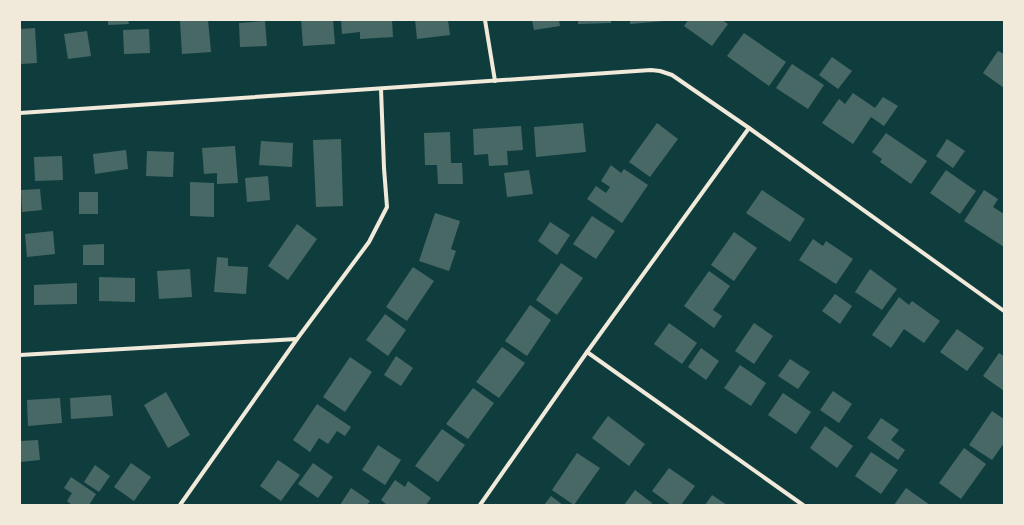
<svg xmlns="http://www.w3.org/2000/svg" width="1024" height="525" viewBox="0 0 1024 525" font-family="Poppins,sans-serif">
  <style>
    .building { fill: #486865 }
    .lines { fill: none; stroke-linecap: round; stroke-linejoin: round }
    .minor { stroke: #f1e9da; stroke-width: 4 }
  </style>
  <rect width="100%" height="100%" fill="#0f3d3e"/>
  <g class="building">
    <path d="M108,20H128L129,24L108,25Z"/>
    <path d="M187,20H208L211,52L182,54L180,21Z"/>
    <path d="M301,20H333L335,44L303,46Z"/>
    <path d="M341,20H392L393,37L360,39V32L342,34Z"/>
    <path d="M415,20H448L450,35L417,39Z"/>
    <path d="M532,20H559L560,26L534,30Z"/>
    <path d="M578,20H611V23L578,24Z"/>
    <path d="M630,20H665V21L630,24Z"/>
    <path d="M688,20H722L728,24L712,46L684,26Z"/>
    <path d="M265,21L267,46L240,47L239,23Z"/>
    <path d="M35,28L37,63L20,64V29Z"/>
    <path d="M149,29L150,53L124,54L123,30Z"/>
    <path d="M87,31L91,56L68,59L64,34Z"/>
    <path d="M744,33L786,62L769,86L727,56Z"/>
    <path d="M998,51L1004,54V88L983,73Z"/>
    <path d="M832,57L852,71L838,89L819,75Z"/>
    <path d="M792,64L824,85L808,109L776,88Z"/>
    <path d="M853,93L875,108L883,97L898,106L884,126L871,117L853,144L822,123L839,99L845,104Z"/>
    <path d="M583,123L586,152L536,157L534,127Z"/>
    <path d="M657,123L678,139L650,177L629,162Z"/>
    <path d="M521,126L523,150L507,151L508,165L489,166L488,154L474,155L473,129Z"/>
    <path d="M450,132L451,163H462L463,184H438L437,165H425L424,133Z"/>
    <path d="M886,133L927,161L911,184L880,162L882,159L872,152Z"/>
    <path d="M341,139L343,206L316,207L313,140Z"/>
    <path d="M947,139L965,151L953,168L936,156Z"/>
    <path d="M261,141L293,143L292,167L259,165Z"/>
    <path d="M235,146L238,183L217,184V173L204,174L202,148Z"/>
    <path d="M126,150L128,169L95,174L93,154Z"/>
    <path d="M147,151L174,152L173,177L146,176Z"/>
    <path d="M62,156L63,180L35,181L34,157Z"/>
    <path d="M611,165L621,173L624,169L648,185L622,223L587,199L596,186L606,193L610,187L601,181Z"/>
    <path d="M529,170L533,194L507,197L504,173Z"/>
    <path d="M946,170L976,191L960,214L930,193Z"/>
    <path d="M268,176L270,200L247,202L245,178Z"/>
    <path d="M190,182L214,183V217L190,216Z"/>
    <path d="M40,189L42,210L22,212L21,190Z"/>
    <path d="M762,190L805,219L790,242L746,213Z"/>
    <path d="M984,190L998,199L993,207L1004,214V247L964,221Z"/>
    <rect x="79" y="192" width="19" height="22"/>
    <path d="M435,213L460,221L451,249L456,251L449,271L419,261Z"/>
    <path d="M592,216L615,231L596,259L573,244Z"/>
    <path d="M550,222L570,235L557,255L538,241Z"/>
    <path d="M297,224L317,239L288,280L268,266Z"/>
    <path d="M53,231L55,254L27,257L25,234Z"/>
    <path d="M734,232L757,248L734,281L711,265Z"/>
    <path d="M813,239L823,246L826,241L853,259L836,284L799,260Z"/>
    <path d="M104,244V265H83V245Z"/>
    <path d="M217,257L228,258V266L248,267L246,294L214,292Z"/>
    <path d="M561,263L583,278L557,315L536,300Z"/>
    <path d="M413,267L434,281L407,321L386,307Z"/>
    <path d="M190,269L192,297L159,299L157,271Z"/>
    <path d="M870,269L897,289L882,310L855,292Z"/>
    <path d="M709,271L730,286L713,310L722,316L714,328L684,306Z"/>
    <path d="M99,277L135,278V302L99,301Z"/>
    <path d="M77,283V304L34,305V285Z"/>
    <path d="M835,294L852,306L840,324L822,311Z"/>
    <path d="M899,297L909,305L912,301L940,321L924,343L904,329L891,348L872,335Z"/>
    <path d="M530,305L551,320L527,356L505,341Z"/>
    <path d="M385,314L406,330L388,356L366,340Z"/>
    <path d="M669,323L697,343L682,364L654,344Z"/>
    <path d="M754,323L773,336L754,364L735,351Z"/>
    <path d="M957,329L984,348L967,371L940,352Z"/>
    <path d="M502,347L525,363L499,398L476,382Z"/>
    <path d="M701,348L719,361L706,380L688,367Z"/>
    <path d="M999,353L1004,356V391L983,376Z"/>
    <path d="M396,356L413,368L401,386L384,375Z"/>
    <path d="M350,357L372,372L345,412L323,397Z"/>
    <path d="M790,359L810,372L798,389L778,376Z"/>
    <path d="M740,365L766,383L751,406L724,388Z"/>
    <path d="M473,388L494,403L468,439L446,424Z"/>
    <path d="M833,391L852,404L839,423L820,410Z"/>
    <path d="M166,392L190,435L168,448L144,405Z"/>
    <path d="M783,393L811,412L796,434L768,415Z"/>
    <path d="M111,395L113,416L71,419L70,398Z"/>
    <path d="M60,398L62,423L28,426L27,400Z"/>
    <path d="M317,404L351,427L345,436L337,431L328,444L319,438L310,452L293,440Z"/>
    <path d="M992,411L1004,419V443L992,460L969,445Z"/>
    <path d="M608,416L645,444L629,466L592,438Z"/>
    <path d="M881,418L899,430L891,440L905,450L898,460L867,438Z"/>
    <path d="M825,426L853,446L837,468L810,448Z"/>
    <path d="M442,429L465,445L438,482L415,466Z"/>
    <path d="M38,440L40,460L20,462V441Z"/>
    <path d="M378,445L401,460L385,485L362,470Z"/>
    <path d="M964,448L986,464L961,499L939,483Z"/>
    <path d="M871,452L898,470L881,494L855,476Z"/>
    <path d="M577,453L600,468L574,505L552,490Z"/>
    <path d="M278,460L300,475L281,501L260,486Z"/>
    <path d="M131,463L151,477L134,501L114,487Z"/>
    <path d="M313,463L333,477L318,498L298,484Z"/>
    <path d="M95,465L110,476L99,492L84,482Z"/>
    <path d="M669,468L695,486L681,505H671L652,491Z"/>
    <path d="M71,477L96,494L89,505H72L67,501L72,493L64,488Z"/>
    <path d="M395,480L405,487L408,481L431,498L426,505H387L381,500Z"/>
    <path d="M351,488L370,501L367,505H340Z"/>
    <path d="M906,488L930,505H894Z"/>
    <path d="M635,490L652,503L651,505H624Z"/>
    <path d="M712,495L727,505H705Z"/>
    <path d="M551,496L563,505H544Z"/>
  </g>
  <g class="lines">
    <g class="minor">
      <path d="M485,20L495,81"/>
      <path d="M20,113L651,70L660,71L672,75L749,128L1004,311"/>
      <path d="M587,352L803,505"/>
      <path d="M20,355L297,339"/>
      <path d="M180,505L297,339L369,242L387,207L384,168L381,89"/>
      <path d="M480,505L587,352L749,128"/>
    </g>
  </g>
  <rect width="1024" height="525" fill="none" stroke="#f1e9da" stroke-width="42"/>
</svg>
